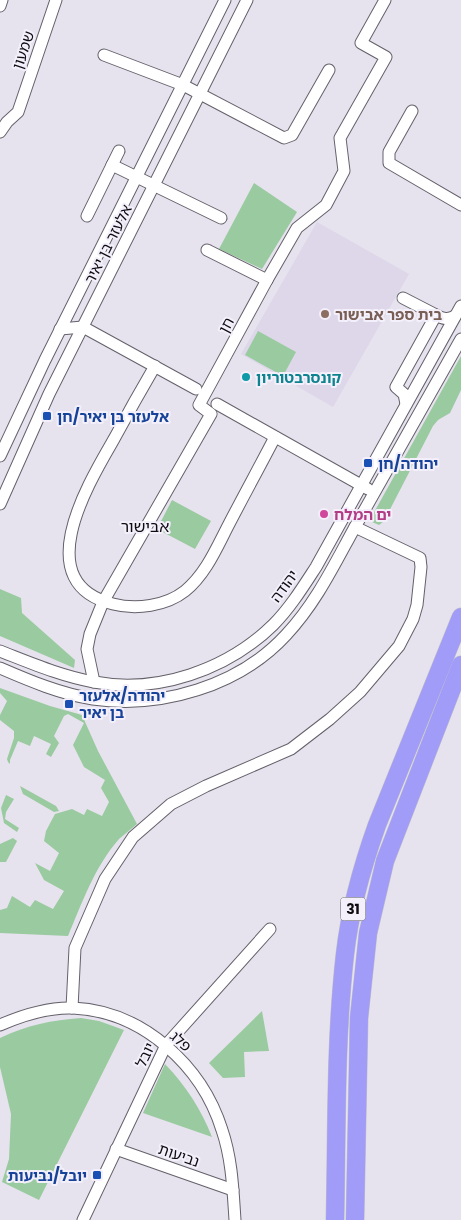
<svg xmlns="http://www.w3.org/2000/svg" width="461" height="1220" viewBox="0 0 461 1220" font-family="Poppins,'Noto Sans Hebrew',sans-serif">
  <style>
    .built { fill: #ddd7e9 }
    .green { fill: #9aca9f }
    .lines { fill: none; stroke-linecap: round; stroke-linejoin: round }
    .minor-casing { stroke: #65616b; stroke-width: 13 }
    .highway-casing { stroke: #c5c5c6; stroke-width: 19 }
    .minor { stroke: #fff; stroke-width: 11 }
    .highway { stroke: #a29cf9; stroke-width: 18 }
    .education-dot { fill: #8d6e63; stroke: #f4f0fb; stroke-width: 2 }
    .culture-dot { fill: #0f9aa8; stroke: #f4f0fb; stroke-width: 2 }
    .transit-dot { fill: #1a4fb4; stroke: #f4f0fb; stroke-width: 2 }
    .hotel-dot { fill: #d1479c; stroke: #f4f0fb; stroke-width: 2 }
    .labels { text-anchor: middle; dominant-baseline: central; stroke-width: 4; stroke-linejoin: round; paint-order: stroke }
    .shield { fill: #f4f0fb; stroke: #545157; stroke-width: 1 }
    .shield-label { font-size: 14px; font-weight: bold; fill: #0f0d11 }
    .street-label { font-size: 15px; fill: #0f0d11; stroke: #f4f0fb }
    .education-label { font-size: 15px; font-weight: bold; fill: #785e54; stroke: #f4f0fb; text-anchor: start }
    .culture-label { font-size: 15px; font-weight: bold; fill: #0d838f; stroke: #f4f0fb; text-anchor: start }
    .transit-label { font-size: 15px; font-weight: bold; fill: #164399; stroke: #f4f0fb; text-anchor: start }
    .hotel-label { font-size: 15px; font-weight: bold; fill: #b23c85; stroke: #f4f0fb; text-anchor: start }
    .neighbourhood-label { font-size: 16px; fill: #0f0d11; stroke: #f4f0fb }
  </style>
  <rect width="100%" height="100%" fill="#e6e3ee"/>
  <path class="built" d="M317,222L409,274L333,407L241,354Z"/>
  <g class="green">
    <path d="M254,183L297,212L262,269L219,249Z"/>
    <path d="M258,331L296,352L283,376L245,355Z"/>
    <path d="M461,356V390L450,413L438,420L433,426L384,521L379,525L372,522V516Z"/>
    <path d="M172,500L211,521L195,549L157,529Z"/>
    <path d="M0,589L21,598L22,613L75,660L74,668L0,636Z"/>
    <path d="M0,688L50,706L82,715L98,751L137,824C131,829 125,834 119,839C95,866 82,903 68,936L0,933V910L7,908L12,896L30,907L35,900L53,909L64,891L44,880L35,863L50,871L59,853L44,841L46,831L55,814L72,809L84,815L87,809L102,816L109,802L101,788L105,780L84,767L73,745L84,723L68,714L64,716L54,736L59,743L51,757L46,754L51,744L34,736L30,746L18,741L10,760V764L8,762L7,759L14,738V731L0,720V715L7,701L0,693Z"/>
    <path d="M20,786L56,806L59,811L54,812L23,794Z"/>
    <path d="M6,795L14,799L6,812L5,819L19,828L17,832L4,823L1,808Z"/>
    <path d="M13,838L17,841L6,862H0V844Z"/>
    <path d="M262,1011L269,1051L244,1052L245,1077L223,1078L209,1063Z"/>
    <path d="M81,1018L99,1021L124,1030L39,1200L2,1182L9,1159L11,1114L0,1067V1038C27,1025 52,1020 81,1018Z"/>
    <path d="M165,1064C186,1086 201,1109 212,1137L143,1113Z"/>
  </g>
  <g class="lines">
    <g class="minor-casing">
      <g id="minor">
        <path d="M0,6L2,0"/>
        <path d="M104,55L183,85L284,138L292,135L329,70"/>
        <path d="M412,111L389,152V163L461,205"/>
        <path d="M0,132L7,122L18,112L56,0"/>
        <path d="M112,165L221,218"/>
        <path d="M87,216L119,151"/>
        <path d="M207,250L267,280"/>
        <path d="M403,298L436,315"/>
        <path d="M60,329L83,327L196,389"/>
        <path d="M155,366C141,390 127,415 114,439C88,484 28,583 113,604C136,610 166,606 185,591C206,574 217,547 229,524C244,495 260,466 275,437"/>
        <path d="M217,404L368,489"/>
        <path d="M406,404L404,394L396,387L436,315C443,319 448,320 455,316"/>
        <path d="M0,456L45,360L225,0"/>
        <path d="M0,504L49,394L247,0"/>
        <path d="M0,651C31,663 61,676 94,682C157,694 227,670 273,625C290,608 303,587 316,567L461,306"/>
        <path d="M0,668C30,681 61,694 93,699C161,709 239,686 286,635C316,603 334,565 355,527C390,464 426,402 461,339"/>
        <path d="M94,682L87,649L90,634L103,602L211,414L199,405L267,280L297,228L326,205L344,171L340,138L386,57L361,43L385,0"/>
        <path d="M72,1008L75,948L105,879L133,837L171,804L206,786L291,749L330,719L360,692L399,646L413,619L417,605L421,567L420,558L355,527"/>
        <path d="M0,1025C23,1015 48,1007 73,1008C143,1011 202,1066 222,1130C232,1159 233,1190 235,1220"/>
        <path d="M116,1149L233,1190"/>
        <path d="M83,1220L166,1045L270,929"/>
      </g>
    </g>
    <g class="highway-casing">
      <g id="highway">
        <path d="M335,1220C337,1132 335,1042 345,954C350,910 362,867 377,825L461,617"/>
        <path d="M355,1220L359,1018L368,933L385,861L461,665"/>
      </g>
    </g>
    <use href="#minor" class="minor"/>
    <use href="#highway" class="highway"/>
  </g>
  <circle class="education-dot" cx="325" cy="314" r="5"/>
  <circle class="culture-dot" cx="246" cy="377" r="5"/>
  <g class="transit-dot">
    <rect x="42" y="411" width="10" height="10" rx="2.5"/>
    <rect x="363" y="458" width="10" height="10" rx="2.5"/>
    <rect x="64" y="699" width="10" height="10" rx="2.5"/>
    <rect x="92" y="1170" width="10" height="10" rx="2.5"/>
  </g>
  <circle class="hotel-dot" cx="324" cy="514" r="5"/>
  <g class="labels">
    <rect class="shield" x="340.5" y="897.5" width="25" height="23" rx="4"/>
    <g class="shield-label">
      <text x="353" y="909">31</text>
    </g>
    <g class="street-label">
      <text transform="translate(23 50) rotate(-71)">שמעון</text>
      <text transform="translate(108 244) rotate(-63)">אלעזר בן יאיר</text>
      <text transform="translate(226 325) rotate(-62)">חן</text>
      <text transform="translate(284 586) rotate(-54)">יהודה</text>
      <text transform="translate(181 1041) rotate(42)">פלג</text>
      <text transform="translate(145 1055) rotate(-64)">יובל</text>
      <text transform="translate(179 1155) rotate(19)">נביעות</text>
    </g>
    <g class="education-label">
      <text x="335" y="314">בית ספר אבישור</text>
    </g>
    <g class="culture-label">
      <text x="256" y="377">קונסרבטוריון</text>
    </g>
    <g class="transit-label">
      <text x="57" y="416">אלעזר בן יאיר/חן</text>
      <text x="378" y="463">יהודה/חן</text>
      <text x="79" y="695">יהודה/אלעזר<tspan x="79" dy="17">בן יאיר</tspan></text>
      <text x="87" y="1175" text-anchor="end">יובל/נביעות</text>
    </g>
    <g class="hotel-label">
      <text x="334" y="514">ים המלח</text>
    </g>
    <g class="neighbourhood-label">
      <text x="145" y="526">אבישור</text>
    </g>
  </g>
</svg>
